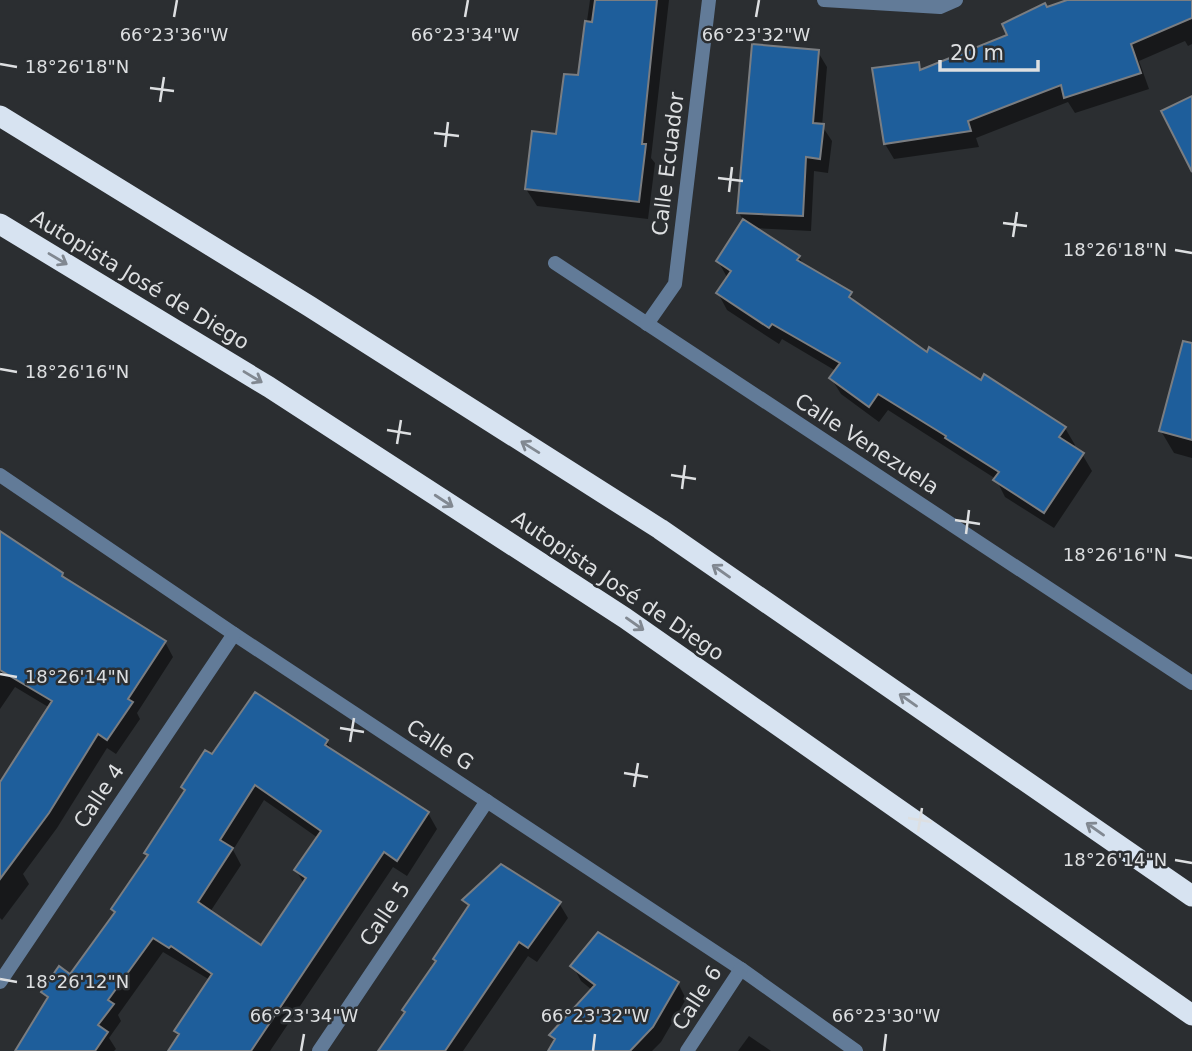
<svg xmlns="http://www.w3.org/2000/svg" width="1192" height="1051" viewBox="0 0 1192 1051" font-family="'DejaVu Sans',sans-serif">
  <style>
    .shadow { fill: #0007; fill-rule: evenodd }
    .building { fill: #1e5e9b; stroke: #7a7d81; stroke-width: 2; fill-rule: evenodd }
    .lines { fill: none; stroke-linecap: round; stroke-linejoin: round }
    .street { stroke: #627b98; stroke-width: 14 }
    .highway { stroke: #d7e3f1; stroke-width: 21 }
    .oneway { stroke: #818891 }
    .ticks { fill: none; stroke: #dddfe1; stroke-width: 2.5 }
    .labels { text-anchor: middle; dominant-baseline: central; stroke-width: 5; stroke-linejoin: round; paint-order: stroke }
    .street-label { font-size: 21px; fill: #dddfe1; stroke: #2b2e31 }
    .ticks-label { font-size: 18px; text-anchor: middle; fill: #dddfe1; stroke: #2b2e31; stroke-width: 5; stroke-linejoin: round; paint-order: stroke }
  </style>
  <rect width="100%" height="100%" fill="#2b2e31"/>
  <g class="shadow">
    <path d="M590,0H669L651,158L655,163L648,219L537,206L526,189L558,136L579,77Z"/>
    <path d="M1073,0H1192V44L1188,46L1185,41L1139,61L1149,89L1075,113L1068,102L976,138L979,147L894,159L885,144L918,64L922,71L1010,36L1046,9Z"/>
    <path d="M818,52L827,67L822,126L832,141L828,173L814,171L811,231L754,228L799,257L805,267L850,294L857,305L927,355L1065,428L1075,445L1072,448L1082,454L1092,471L1054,528L1005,497L996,479L888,410L879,422L841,394L831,378L836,371L782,339L779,344L727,310L718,293L728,279L718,261L744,221L739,213Z"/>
    <path d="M1192,365V458L1174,453L1161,431Z"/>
    <path d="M0,543L62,574L66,580L165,642L173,657L137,713L140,719L116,754L107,748L57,828L23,874L29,884L2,920L0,918V785L50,708L15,687L0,709Z"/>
    <path d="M327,742L333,752L428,813L437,829L407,876L393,867L270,1051H170L179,1037L176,1031L210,980L163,952L118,1015L121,1021L109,1038L116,1049L114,1051H17L48,1000L43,992L71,977L116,913L113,909L149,857L146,853L186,792L183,788L212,757ZM264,800L318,838L296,870L304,884L262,947L210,912L241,865L233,850Z"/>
    <path d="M465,900L559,903L568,918L537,962L528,956L463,1051H380L406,1013L469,908Z"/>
    <path d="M573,966L678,983L686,999L661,1042L652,1051H550L555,1042L551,1035L592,990L581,981Z"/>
    <path d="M749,1036L771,1051H738Z"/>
  </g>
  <g class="building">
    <path d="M595,0H657L642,144H646L639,202L525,189L532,131L556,134L564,74L578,75L585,21L592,22Z"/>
    <path d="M1067,0H1192V18L1131,44L1141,73L1064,98L1061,85L968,121L971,131L884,144L872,68L919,62L920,70L1007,35L1002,24L1045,3L1047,7Z"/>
    <path d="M752,44L819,50L813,123L824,124L820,159L806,157L803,216L737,213Z"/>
    <path d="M1192,96V172L1161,111Z"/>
    <path d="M743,219L800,256L797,260L852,292L849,297L927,352L929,347L981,380L984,374L1066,427L1059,437L1084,453L1044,513L993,480L999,472L945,438L946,436L878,394L869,407L829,378L840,363L772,324L769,328L716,293L731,271L716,261Z"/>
    <path d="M1183,341L1192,343V440L1159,431Z"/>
    <path d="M0,531L63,573L62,576L166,641L128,699L133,702L107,740L98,734L49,813L0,879V782L52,701L0,670Z"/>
    <path d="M255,692L328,740L325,745L429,812L397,861L384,852L251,1051H168L179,1034L174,1031L212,974L171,946L169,948L153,938L108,1000L114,1004L98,1025L108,1032L95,1051H15L48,997L41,992L59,966L70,974L115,912L111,909L148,855L144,853L185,790L181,787L205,750L212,754ZM255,785L321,831L294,870L306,878L261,945L198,902L233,848L220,840Z"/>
    <path d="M501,864L561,902L528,948L519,942L445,1051H378L405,1012L402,1010L436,961L433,959L469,905L462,900Z"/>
    <path d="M598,932L679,982L653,1027L630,1051H548L555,1039L549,1035L595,985L570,966Z"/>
  </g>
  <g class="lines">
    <g class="street">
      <path d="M824,0L940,7L956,0"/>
      <path d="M555,263L1192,683"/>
      <path d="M647,324L675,284L709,0"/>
      <path d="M0,475L234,634L741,969L856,1051"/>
      <path d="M0,982L234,634"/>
      <path d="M319,1051L487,801"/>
      <path d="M687,1051L741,969"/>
    </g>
    <g class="highway">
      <path d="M0,116L309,306L660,529L1192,896"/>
      <path d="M0,224L269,387L625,618L1192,1015"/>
    </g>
  </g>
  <defs><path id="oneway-shaft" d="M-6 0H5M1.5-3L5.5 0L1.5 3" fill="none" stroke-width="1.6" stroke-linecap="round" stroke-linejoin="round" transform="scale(1.75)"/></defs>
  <g class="oneway">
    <use href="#oneway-shaft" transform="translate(58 259) rotate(31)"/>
    <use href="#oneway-shaft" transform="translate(253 377) rotate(31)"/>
    <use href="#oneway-shaft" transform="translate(530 447) rotate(-148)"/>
    <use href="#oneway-shaft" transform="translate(444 501) rotate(33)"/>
    <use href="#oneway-shaft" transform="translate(721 571) rotate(-145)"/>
    <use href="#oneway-shaft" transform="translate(635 624) rotate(35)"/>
    <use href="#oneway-shaft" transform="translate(908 700) rotate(-145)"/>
    <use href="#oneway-shaft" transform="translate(1095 829) rotate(-145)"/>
  </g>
  <path class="ticks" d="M174,17L177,0M465,17L468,0M756,17L759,0M0,64L17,67M150,88L174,91M160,102L164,77M434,133L459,136M445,147L448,122M718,178L743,181M729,192L732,167M1003,223L1027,226M1013,237L1017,212M1175,250L1192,253M0,369L17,372M387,430L411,434M397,444L401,420M671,475L696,479M682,489L685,465M955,520L980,524M966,534L969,510M1175,555L1192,558M0,674L17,677M340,728L364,732M350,742L354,718M624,773L648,777M634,787L638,763M908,818L932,822M918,832L922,808M1175,860L1192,863M0,979L17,982M301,1051L304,1034M593,1051L595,1034M884,1051L886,1034"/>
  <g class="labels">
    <g class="street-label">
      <text transform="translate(668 164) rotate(-83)">Calle Ecuador</text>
      <text transform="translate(140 280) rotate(31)">Autopista José de Diego</text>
      <text transform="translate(867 444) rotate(33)">Calle Venezuela</text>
      <text transform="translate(618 586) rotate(34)">Autopista José de Diego</text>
      <text transform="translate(440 745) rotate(33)">Calle G</text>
      <text transform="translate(99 796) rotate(-56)">Calle 4</text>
      <text transform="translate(385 914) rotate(-56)">Calle 5</text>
      <text transform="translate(697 998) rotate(-57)">Calle 6</text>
    </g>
  </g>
  <g class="ticks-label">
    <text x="174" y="41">66°23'36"W</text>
    <text x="465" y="41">66°23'34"W</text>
    <text x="756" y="41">66°23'32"W</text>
    <text x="77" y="73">18°26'18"N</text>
    <text x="1115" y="256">18°26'18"N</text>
    <text x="77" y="378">18°26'16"N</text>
    <text x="1115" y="561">18°26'16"N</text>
    <text x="77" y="683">18°26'14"N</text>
    <text x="1115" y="866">18°26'14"N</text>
    <text x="77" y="988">18°26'12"N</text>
    <text x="304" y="1022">66°23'34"W</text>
    <text x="595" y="1022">66°23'32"W</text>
    <text x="886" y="1022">66°23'30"W</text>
  </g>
  <path d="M940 60v10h98v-10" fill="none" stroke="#dddfe1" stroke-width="3.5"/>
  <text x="950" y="60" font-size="21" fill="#dddfe1" stroke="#2b2e31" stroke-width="5" paint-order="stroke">20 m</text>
</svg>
